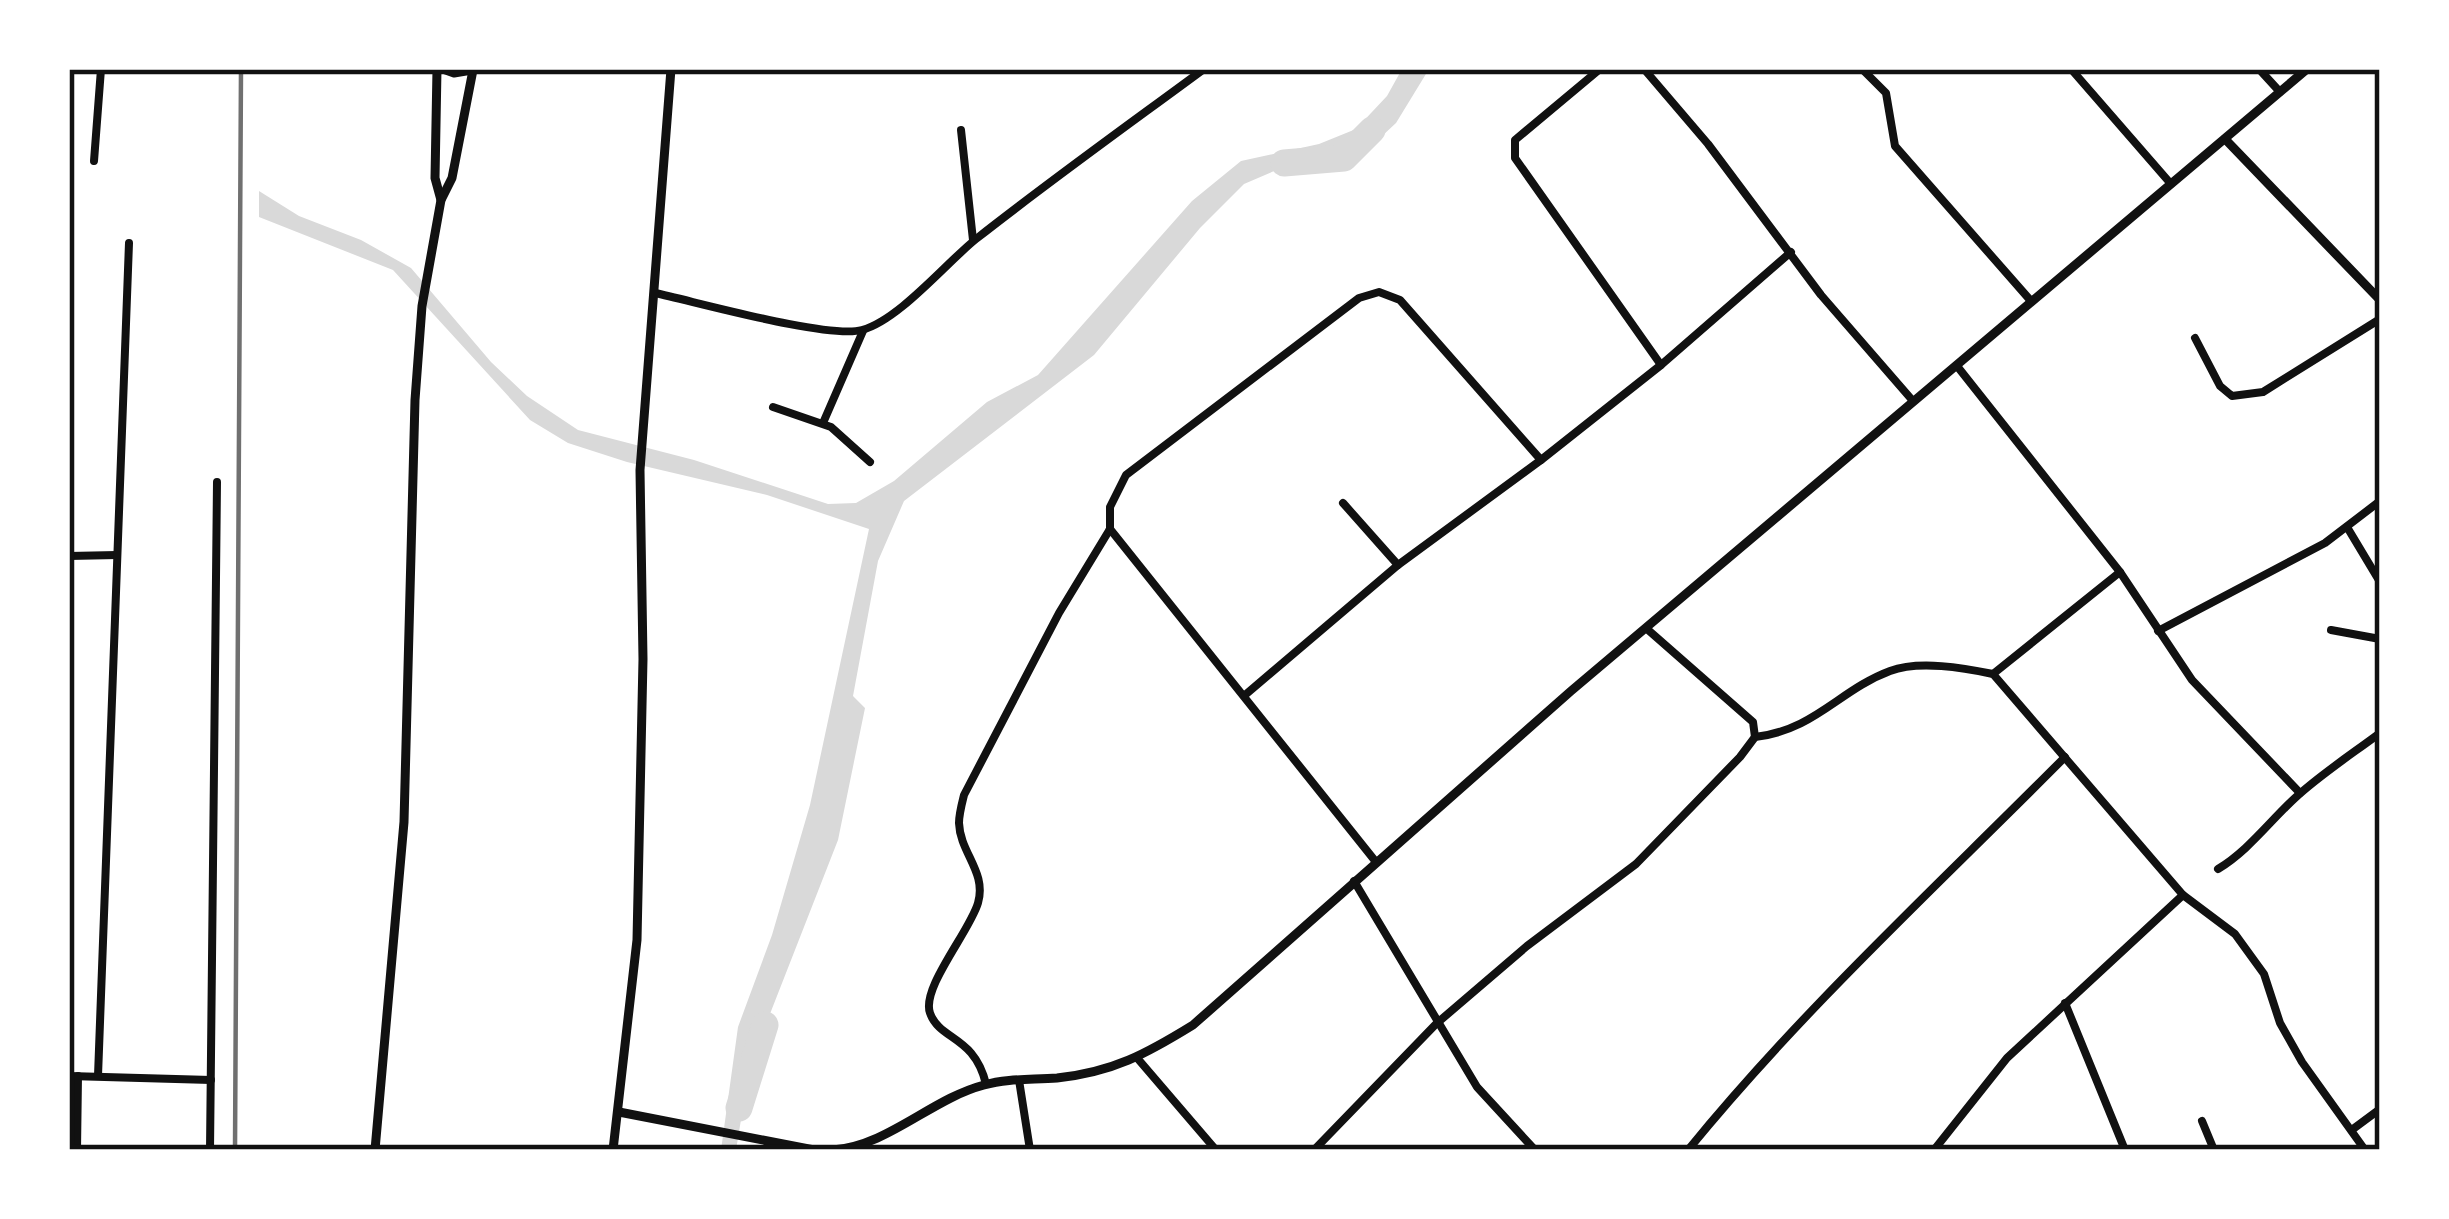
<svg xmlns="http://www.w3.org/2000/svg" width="2449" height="1219" viewBox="0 0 2449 1219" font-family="Poppins,sans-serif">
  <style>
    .water { fill: #d9d9d9 }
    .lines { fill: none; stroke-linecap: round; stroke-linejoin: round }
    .river { stroke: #d9d9d9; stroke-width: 27 }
    .minor { stroke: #111; stroke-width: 8 }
    .tertiary { stroke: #111; stroke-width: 9 }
    .rail { stroke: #707070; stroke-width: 4.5 }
    .neatline { fill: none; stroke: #111; stroke-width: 4.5 }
  </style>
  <rect width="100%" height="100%" fill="#fff"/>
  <path class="water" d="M1402,69H1429L1396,123L1367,150L1281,168L1244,184L1200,228L1094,355L904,501L878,561L853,696L865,708L838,840L750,1065L736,1150H721L738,1027L772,935L810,805L869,529L767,495L627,462L568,443L530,420L393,270L259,217V191L299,216L361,240L411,268L491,362L527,396L578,430L694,460L828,504L856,503L894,481L987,402L1038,375L1192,201L1241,161L1319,144L1356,129L1387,96Z"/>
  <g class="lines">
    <g class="river">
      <path d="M1284,163L1344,158L1372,130"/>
      <path d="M739,1108L765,1025"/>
    </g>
    <g class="minor">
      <path d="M1600,69L1515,140V158L1661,365"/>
      <path d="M1644,69L1708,144L1821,295L1913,401"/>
      <path d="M1862,69L1886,93L1895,146L2031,301"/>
      <path d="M2071,69L2171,184"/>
      <path d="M2259,69L2280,92"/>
      <path d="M961,130L973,240"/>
      <path d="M94,161L101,69"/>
      <path d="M655,293C697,302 828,339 862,330C899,320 946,263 976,239C1051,180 1128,125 1204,69"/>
      <path d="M2195,338L2220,386L2232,396L2263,392L2380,319"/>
      <path d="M1957,366L2120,572L2192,680L2300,793"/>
      <path d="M773,407L831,427L870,462"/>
      <path d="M823,423L863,331"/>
      <path d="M1343,503L1398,565"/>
      <path d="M2347,527L2380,582"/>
      <path d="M1110,529L1376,862"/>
      <path d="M69,556L117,555"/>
      <path d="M1647,629L1753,722L1755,737"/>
      <path d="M2331,630L2380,639"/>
      <path d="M2158,631L2325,543L2380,501"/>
      <path d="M1993,674L2120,572"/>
      <path d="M1245,695L1398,565L1541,460L1661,365L1791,252"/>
      <path d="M2218,869C2248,851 2269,822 2295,798C2321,774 2352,754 2380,733"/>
      <path d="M1354,881L1477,1087L1535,1150"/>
      <path d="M2065,1003L2125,1150"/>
      <path d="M1138,1059L1216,1150"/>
      <path d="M69,1076L211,1080"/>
      <path d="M98,1076L129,243"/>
      <path d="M1019,1080L1030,1150"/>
      <path d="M986,1084C974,1035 940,1041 930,1013C921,988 970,931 978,903C987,872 960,853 959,823C959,814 962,803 964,795L1059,613L1110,529V507L1126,475L1359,298L1379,292L1400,300L1541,460"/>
      <path d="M2202,1121L2214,1150"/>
      <path d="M2353,1129L2380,1109"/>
      <path d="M77,1150L78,1076"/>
      <path d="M210,1150L217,482"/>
      <path d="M1314,1150L1436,1024L1527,946L1636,864L1740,757L1755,737C1815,730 1839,690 1890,671C1919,660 1964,668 1993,674L2183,895L2235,934L2264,974L2280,1023L2302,1062L2365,1150"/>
      <path d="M1688,1150C1803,1009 1937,886 2065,757"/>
      <path d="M1934,1150L2007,1058L2183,895"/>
    </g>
    <g class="tertiary">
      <path d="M437,69L435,178L441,200"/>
      <path d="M443,69L454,73L472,70"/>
      <path d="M2225,139L2380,300"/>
      <path d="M619,1112L814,1150"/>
      <path d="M375,1150L404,822L415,400L422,306L441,200L452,178L473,70"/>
      <path d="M613,1150L637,940L643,659L640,470L671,69"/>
      <path d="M833,1150C888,1146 931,1099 984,1085C1008,1078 1033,1080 1057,1078C1113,1072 1146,1054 1193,1025L1571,691L2307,69"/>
    </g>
    <path class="rail" d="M235,1150L241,69"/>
  </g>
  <rect width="2449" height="1219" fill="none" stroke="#ffffff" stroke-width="144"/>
  <rect x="72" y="72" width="2305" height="1075" class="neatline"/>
</svg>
